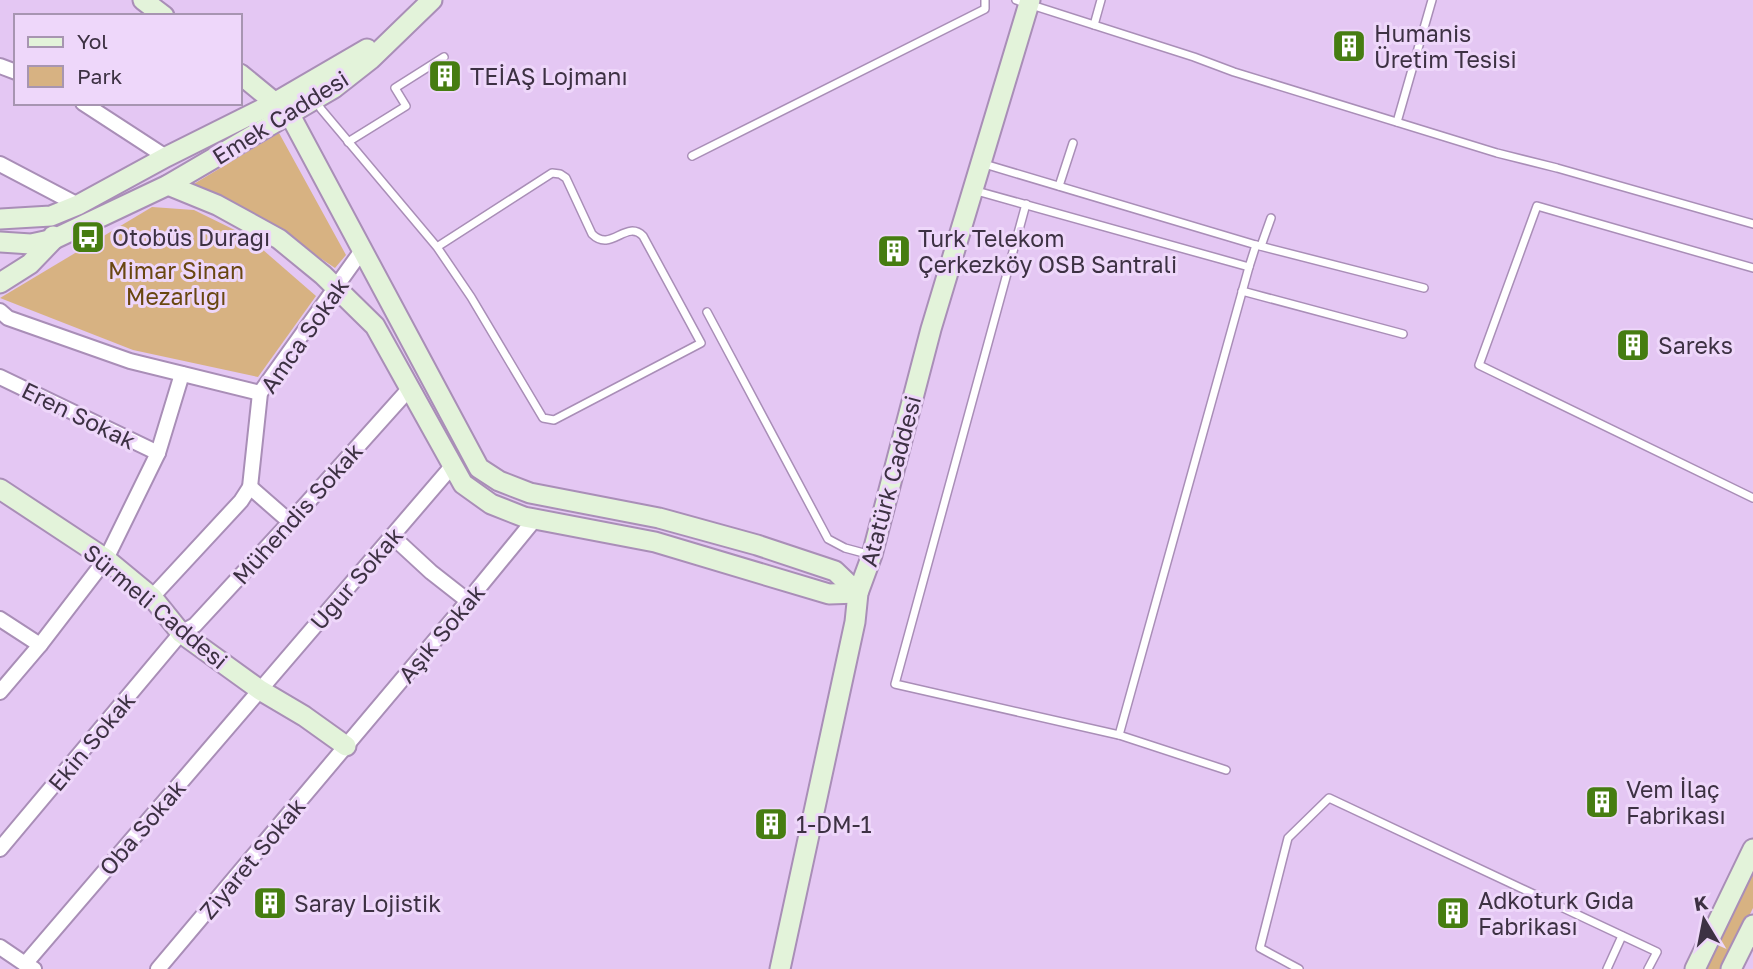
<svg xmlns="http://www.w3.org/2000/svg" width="1753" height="969" viewBox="0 0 1753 969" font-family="'Golos Text',sans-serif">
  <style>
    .green { fill: #d7b282 }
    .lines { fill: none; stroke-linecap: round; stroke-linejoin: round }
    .lane-casing { stroke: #a98eb7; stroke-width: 10 }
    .street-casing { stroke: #a98eb7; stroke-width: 18 }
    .secondary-casing { stroke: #a98eb7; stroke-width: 23 }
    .lane { stroke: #fff; stroke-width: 7 }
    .street { stroke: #fff; stroke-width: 14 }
    .secondary { stroke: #e3f3da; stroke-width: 19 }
    .labels { text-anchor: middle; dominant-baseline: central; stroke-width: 6; stroke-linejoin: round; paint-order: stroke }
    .poi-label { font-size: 23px; fill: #3d3143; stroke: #eed7fa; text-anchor: start }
    .street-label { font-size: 23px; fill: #3d3143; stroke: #eed7fa }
    .park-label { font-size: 23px; fill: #694711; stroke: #eed7fa }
  </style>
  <rect width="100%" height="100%" fill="#e4c7f3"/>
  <g class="green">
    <path d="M279,133L346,255L335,268L259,217L192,185Z"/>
    <path d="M152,207L194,210L247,236L316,296L258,377L133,350L0,298Z"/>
    <path d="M1753,869V908L1723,969H1704Z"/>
  </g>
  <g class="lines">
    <g class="lane-casing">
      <g id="lane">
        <path d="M1016,0L1194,57L1234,72L1497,153L1557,168L1753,224"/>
        <path d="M1094,25L1101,0"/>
        <path d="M316,100L321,109L437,247L552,173L560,174L566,178L592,234C611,253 626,219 643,236L701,343L554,420L543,418L471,297L437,247"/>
        <path d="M1397,122L1432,0"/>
        <path d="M348,142L406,106L395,88L444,57"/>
        <path d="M692,156L985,9V0"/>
        <path d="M1059,186L1073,143"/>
        <path d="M973,190L1249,267L1256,245L981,163"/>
        <path d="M1026,204L895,684L1119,735L1226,770"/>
        <path d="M1256,245L1424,288"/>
        <path d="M1261,246L1271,218"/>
        <path d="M1753,268L1537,206L1479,365L1753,498"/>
        <path d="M1242,291L1403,334"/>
        <path d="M707,312L828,539L845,548L871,555"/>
        <path d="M1119,735L1249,267"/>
        <path d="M1299,969L1260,948L1288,838L1329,798L1657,952L1648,969"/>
        <path d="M1607,969L1622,936"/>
      </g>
    </g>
    <g class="street-casing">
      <g id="street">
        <path d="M0,66L16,72"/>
        <path d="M83,103L166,157"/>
        <path d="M0,164L78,205"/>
        <path d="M0,311L8,318L130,361L260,393"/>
        <path d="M0,377L158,453"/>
        <path d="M250,487L290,522"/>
        <path d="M392,536L431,572L468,601"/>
        <path d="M152,597L241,501L250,487L260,393L363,249"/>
        <path d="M0,619L40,645"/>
        <path d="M0,692L40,645L106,559L158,453L182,374"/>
        <path d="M0,849L181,633L195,625L290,522L410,388"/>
        <path d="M0,947L25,964L34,969"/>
        <path d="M25,964L453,465"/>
        <path d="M158,969L458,613L535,519"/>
      </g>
    </g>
    <g class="secondary-casing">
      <g id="secondary">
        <path d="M143,0L164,16"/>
        <path d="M240,74L290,115L479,468L499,481L530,493L659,518L757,545L835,571L858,593"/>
        <path d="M168,185L217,205L279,239L323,275L375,326L463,484L491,504L524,517L655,542L829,594L858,593"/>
        <path d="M0,219L51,216L78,205L166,157L276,102L367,49"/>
        <path d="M0,242L31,244L54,239L168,185L334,88L371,59L432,0"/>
        <path d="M0,283L30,264L54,239L53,236"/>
        <path d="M0,489L106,559L152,597L181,633L260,690L304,716L346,746"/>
        <path d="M780,969L855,622L858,593L872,555L931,329L1030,0"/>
        <path d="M1695,969L1753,849"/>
        <path d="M1731,969L1753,925"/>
      </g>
    </g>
    <use href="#lane" class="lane"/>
    <use href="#street" class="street"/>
    <use href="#secondary" class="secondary"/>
  </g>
  <defs>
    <g id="building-square" transform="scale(1.75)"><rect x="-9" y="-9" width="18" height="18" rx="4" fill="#467d11" stroke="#eed7fa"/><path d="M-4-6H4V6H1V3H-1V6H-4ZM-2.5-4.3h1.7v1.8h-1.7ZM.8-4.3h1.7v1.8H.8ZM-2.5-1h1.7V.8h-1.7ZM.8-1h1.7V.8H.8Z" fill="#fff"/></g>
    <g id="bus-square" transform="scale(1.75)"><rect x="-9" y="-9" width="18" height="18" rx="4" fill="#467d11" stroke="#eed7fa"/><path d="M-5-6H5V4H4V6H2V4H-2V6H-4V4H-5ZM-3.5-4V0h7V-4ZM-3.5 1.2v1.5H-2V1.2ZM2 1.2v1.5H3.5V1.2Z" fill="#fff"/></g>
  </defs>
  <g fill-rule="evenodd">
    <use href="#building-square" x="1349" y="46"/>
    <use href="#building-square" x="445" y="76"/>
    <use href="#bus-square" x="88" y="237"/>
    <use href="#building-square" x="894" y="251"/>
    <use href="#building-square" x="1633" y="345"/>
    <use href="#building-square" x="1602" y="802"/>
    <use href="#building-square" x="771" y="824"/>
    <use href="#building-square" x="270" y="903"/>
    <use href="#building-square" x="1453" y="913"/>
  </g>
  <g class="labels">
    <g class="poi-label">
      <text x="1374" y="33">Humanis<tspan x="1374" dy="26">Üretim Tesisi</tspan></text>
      <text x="470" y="76">TEİAŞ Lojmanı</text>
      <text x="112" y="237">Otobüs Durağı</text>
      <text x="918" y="238">Turk Telekom<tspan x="918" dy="26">Çerkezköy OSB Santrali</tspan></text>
      <text x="1658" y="345">Sareks</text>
      <text x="1626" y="789">Vem İlaç<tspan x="1626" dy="26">Fabrikası</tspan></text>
      <text x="796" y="824">1-DM-1</text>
      <text x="1478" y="900">Adkoturk Gıda<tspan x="1478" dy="26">Fabrikası</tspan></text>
      <text x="294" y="903">Saray Lojistik</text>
    </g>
    <g class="street-label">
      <text transform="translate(280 117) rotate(-32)">Emek Caddesi</text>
      <text transform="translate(304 335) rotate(-55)">Amca Sokak</text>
      <text transform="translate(79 415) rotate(26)">Eren Sokak</text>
      <text transform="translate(890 481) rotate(-75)">Atatürk Caddesi</text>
      <text transform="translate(297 513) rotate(-48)">Mühendis Sokak</text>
      <text transform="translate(356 578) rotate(-49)">Uğur Sokak</text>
      <text transform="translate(156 606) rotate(40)">Sürmeli Caddesi</text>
      <text transform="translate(441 633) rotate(-50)">Aşık Sokak</text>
      <text transform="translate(91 741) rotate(-50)">Ekin Sokak</text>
      <text transform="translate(142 827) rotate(-49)">Oba Sokak</text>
      <text transform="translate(252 858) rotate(-50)">Ziyaret Sokak</text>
    </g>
    <g class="park-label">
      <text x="176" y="270">Mimar Sinan<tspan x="176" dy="26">Mezarlığı</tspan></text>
    </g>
  </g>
  <rect x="14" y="14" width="228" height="91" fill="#eed7fa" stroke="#a795b1" stroke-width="2"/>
  <rect x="28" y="37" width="35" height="10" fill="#e3f3da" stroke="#a795b1" stroke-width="2"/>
  <text x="77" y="49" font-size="21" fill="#3d3143">Yol</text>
  <rect x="28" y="66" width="35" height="21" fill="#d7b282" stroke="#a795b1" stroke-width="2"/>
  <text x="77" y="84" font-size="21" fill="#3d3143">Park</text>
  <g transform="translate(1704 920) rotate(350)" stroke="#eed7fa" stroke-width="5" paint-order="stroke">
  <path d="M0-5L12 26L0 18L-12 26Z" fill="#3d3143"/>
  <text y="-10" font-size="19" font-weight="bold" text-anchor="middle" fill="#3d3143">K</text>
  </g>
</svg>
